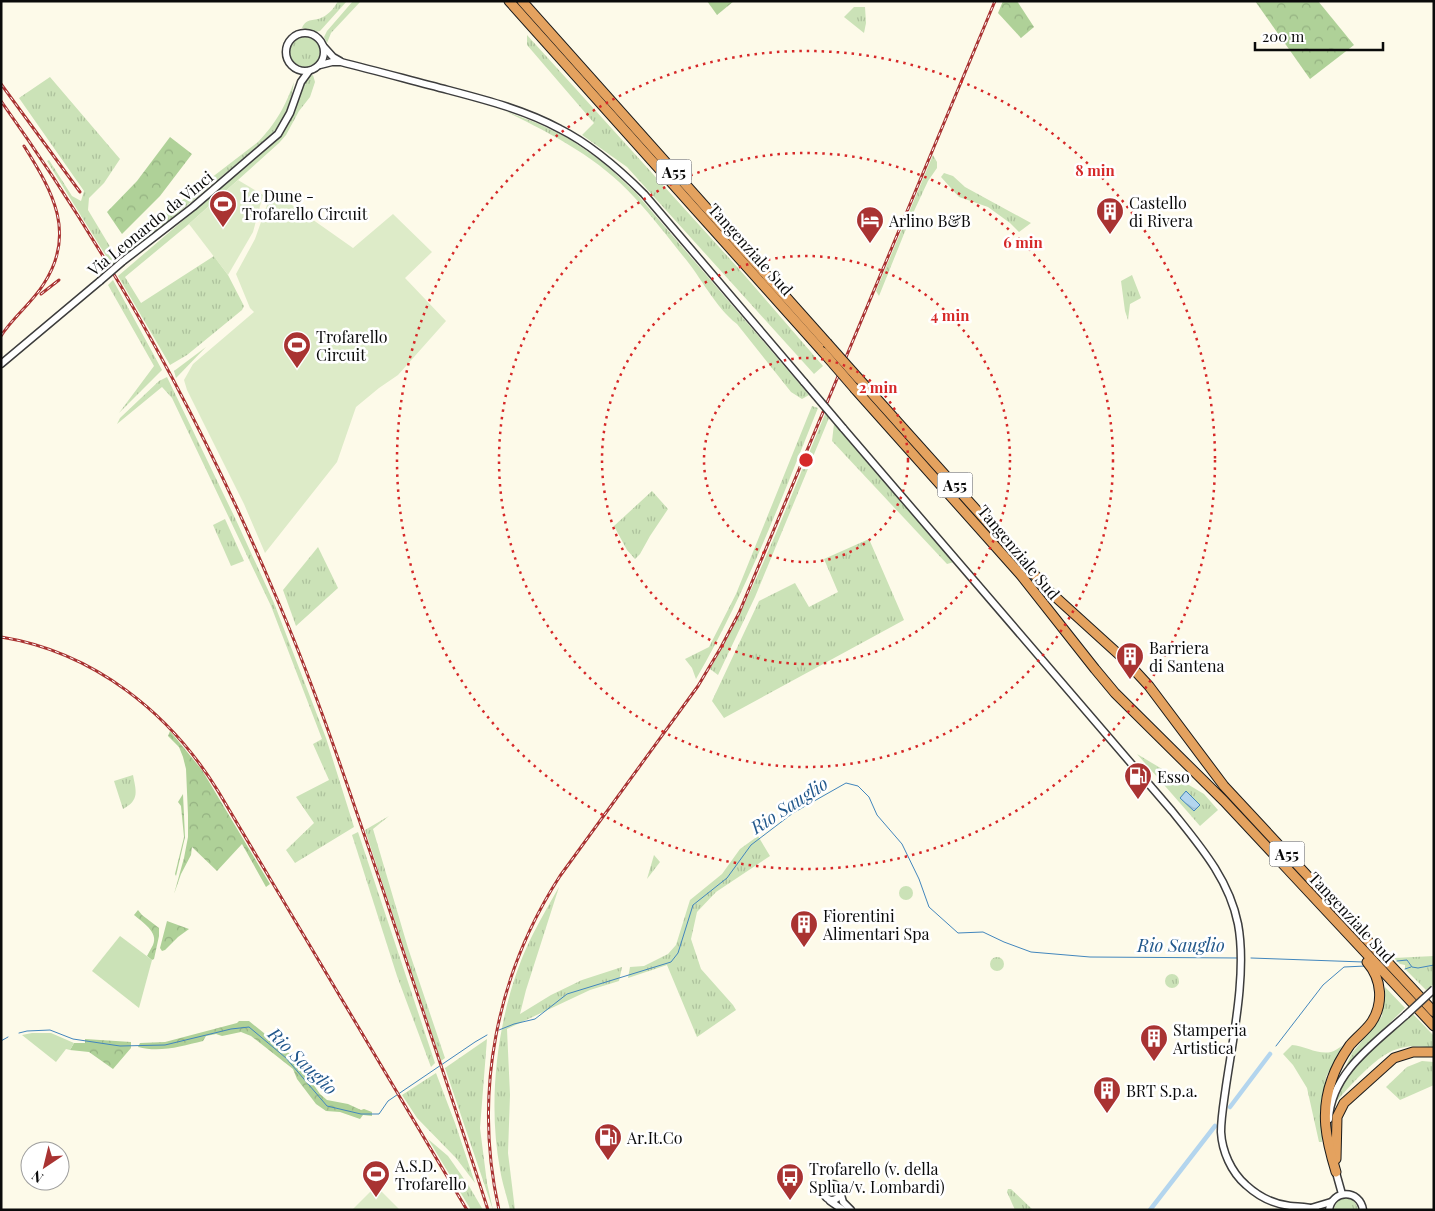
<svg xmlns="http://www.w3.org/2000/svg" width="1435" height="1211" viewBox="0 0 1435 1211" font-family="'Playfair Display',serif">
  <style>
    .grass { fill: url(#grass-tufts) }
    .forest { fill: url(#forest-crowns) }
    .park { fill: #cbe2b7 }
    .pitch { fill: #ddebc8 }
    .water { fill: url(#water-waves); stroke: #4286bd }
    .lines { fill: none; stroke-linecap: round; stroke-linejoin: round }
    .stream { stroke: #4286bd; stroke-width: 1 }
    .canal { stroke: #b3d5ee; stroke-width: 4.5 }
    .tertiary-casing { stroke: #3d3d3d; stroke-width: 9 }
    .motorway-casing { stroke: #1b1b1b; stroke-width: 11 }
    .tertiary { stroke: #fff; stroke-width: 6 }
    .motorway { stroke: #e4a25f; stroke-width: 9 }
    .rail-casing { stroke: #a93332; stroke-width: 3 }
    .rail { stroke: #fff; stroke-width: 1; stroke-dasharray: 4; stroke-linecap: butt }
    .tertiary-bridge-casing { stroke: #3d3d3d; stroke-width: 9; stroke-linecap: butt }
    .motorway-bridge-casing { stroke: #1b1b1b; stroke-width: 11; stroke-linecap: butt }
    .tertiary-bridge { stroke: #fff; stroke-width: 6 }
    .motorway-bridge { stroke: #e4a25f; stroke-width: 9 }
    .ring { fill: none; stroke: #d62828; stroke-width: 2.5; stroke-dasharray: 2.5 5 }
    .labels { text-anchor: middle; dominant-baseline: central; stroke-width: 5; stroke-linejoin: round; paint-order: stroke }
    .shield { fill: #fff; stroke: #545454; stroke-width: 1 }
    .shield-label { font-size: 15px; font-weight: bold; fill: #0a0a0a }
    .poi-label { font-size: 16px; fill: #0a0a0a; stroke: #fff; text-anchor: start }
    .street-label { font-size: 16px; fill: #0a0a0a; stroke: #fff }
    .water-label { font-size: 18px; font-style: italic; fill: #22588c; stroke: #fff }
    .centre { fill: #d62828; stroke: #fff; stroke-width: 2.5 }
    .ring-label { font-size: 15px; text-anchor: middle; font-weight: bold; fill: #d62828; stroke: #fff; stroke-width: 5; stroke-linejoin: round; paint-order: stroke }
  </style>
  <defs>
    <pattern id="grass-tufts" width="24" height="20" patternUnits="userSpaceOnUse" patternTransform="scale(1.25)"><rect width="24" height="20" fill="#cbe2b7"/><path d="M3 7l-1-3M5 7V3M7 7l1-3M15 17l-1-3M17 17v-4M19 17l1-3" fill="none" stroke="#adc19c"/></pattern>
    <pattern id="forest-crowns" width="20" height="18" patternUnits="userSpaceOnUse" patternTransform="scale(1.25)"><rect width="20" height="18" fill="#afd198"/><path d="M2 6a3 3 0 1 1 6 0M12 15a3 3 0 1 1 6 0" fill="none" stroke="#95b282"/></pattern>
    <pattern id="water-waves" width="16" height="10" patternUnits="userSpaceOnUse" patternTransform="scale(1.25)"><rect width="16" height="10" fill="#b3d5ee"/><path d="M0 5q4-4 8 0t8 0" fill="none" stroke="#99b6cb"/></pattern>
  </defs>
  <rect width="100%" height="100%" fill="#fdfae9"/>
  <g class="grass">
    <path d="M338,1H347L320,31L315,32L302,28C307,17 314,22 323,17C329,14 335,7 338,1Z"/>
    <path d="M353,1H361L331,33L327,43L324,37L327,31Z"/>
    <path d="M854,7H865L866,23L864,33L844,17Z"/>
    <path d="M527,35L739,269L823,366L814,374L627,167L582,135L594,123L527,45Z"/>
    <circle cx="305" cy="52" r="15"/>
    <path d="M313,75L315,82L310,97L299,111L286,135L279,143L189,224L125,277L141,303L214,256L228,275L244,306L242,310L187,355L170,365L118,276L276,141L291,119L303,82L307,77Z"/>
    <path d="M50,77L120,159L104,183L89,198L88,210L115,255L131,245L129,241L258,142C276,123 285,107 294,82C291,103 285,119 271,135L135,249L120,261L111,264L47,161L49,160L72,196L81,201L84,191L19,98Z"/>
    <path d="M505,111L537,123L568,138L603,162L636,193L809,395L802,399L791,392L737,324C715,307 701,277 683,256C667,236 652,216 634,197C599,158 552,134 505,111Z"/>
    <path d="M933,155L937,162V168L928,181L908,224L879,296L876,291Z"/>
    <path d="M944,173L953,176L965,187L1031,223L1019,232L1010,223L988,207L959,197L941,177Z"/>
    <path d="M1132,275L1141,298L1130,304L1128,320L1125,311L1121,281Z"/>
    <path d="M113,280L162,370L119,413L154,366L108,285Z"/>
    <path d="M206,347L176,378L174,371Z"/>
    <path d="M167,377L236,520L274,603L326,738L354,827L295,863L286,850L314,823L296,797L329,780L313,744L322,739L271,606L172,398L162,387L117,424L120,418L159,381Z"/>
    <path d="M812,406L818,408C781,500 746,593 696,679L692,668L685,659L709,647L736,594Z"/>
    <path d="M825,414L829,418L755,597L718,675L710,669C757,588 789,500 825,414Z"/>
    <path d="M834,424L954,562L947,564L832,441Z"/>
    <path d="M652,491L668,509L650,536L640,554L635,559L627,550L614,526Z"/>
    <path d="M225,519L244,561L231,566L213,525Z"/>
    <path d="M869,539L904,620L724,718L712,701L759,601L795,583L809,607L838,592L824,559Z"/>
    <path d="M318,547L338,588L296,626L283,590Z"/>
    <path d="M1137,754L1204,794L1218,810L1200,826Z"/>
    <path d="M133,775C136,791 140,800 123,809L114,781Z"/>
    <path d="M389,816L373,829L408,948L445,1058L441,1061L365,830Z"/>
    <path d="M358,832L435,1063L431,1067L397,976L352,835Z"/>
    <path d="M758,836L770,856L716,892L697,912L691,939L701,969L733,1005L736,1010L697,1037L667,965L628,978L630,967L644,966L668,954L676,945L690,900L722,874L740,849Z"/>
    <path d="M654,855L660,862L647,879Z"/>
    <circle cx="906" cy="893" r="7"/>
    <path d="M559,887L526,990L520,1014L551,995L582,980L622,967L619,981L590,990L507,1029L510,1095L508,1153L515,1210H510C507,1196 502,1183 500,1169C486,1095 499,1001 533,934C541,918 550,903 559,887Z"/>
    <path d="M1434,956V984L1426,990L1405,969V965L1400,964L1394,958Z"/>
    <circle cx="997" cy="964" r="7"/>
    <circle cx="1172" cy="981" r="7"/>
    <path d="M1385,987L1405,1008L1355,1057L1344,1070L1352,1053L1377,1023L1382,1016Z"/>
    <path d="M1413,1014L1434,1036V1048C1402,1043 1389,1049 1366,1070C1355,1080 1345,1091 1336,1102C1343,1068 1388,1037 1413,1014Z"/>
    <path d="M487,1039L480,1128L487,1183L493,1210L445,1068Z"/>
    <path d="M1292,1045C1305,1046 1318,1055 1331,1052C1335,1051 1338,1048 1342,1046L1326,1077L1321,1116L1322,1142H1319L1307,1088L1293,1065L1283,1054Z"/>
    <path d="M1422,1061L1434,1062V1085L1400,1100L1386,1087L1407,1067Z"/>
    <path d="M436,1073L455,1123L475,1183L456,1158L417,1118L402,1095Z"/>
    <path d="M428,1139L448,1156L469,1186L483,1210H471Z"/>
    <path d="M1008,1189H1011L1033,1210H1015L1007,1192Z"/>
    <path d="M1346,1197L1354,1201L1359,1210H1333L1338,1200Z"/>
  </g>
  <g class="forest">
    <path d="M707,1H734L717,15Z"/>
    <path d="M1003,1H1017L1034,27L1021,38L998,13Z"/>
    <path d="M1255,1H1318L1354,45L1310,79Z"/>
    <path d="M170,137L192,154L160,196L122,234L107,212L137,181Z"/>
    <path d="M170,731L202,770L270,884L266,887L242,844L217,871L192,847L191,855L181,874L174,894L184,858L188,837V815L186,769L183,757L179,747L168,736Z"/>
    <path d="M183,794L185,837L176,876L175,874L184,837L181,806L178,802Z"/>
    <path d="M138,910L142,915L159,928V936L154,959L152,960L147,956C149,952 151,949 153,945C159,932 142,922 134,915Z"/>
    <path d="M167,921L189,929L178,937L165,950L162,951L160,948Z"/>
    <path d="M239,1021H249L290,1054L303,1067L307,1075L320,1094L327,1100L348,1104L361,1110L364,1109L372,1112V1116L363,1115L360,1119L340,1112L326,1111L316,1104L297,1079L293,1069L251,1036L241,1032L222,1036L216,1034L206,1036L203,1041C182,1046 160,1053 138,1047L140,1043L165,1042L237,1023Z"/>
    <path d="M85,1039L131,1042V1048L113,1069L89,1052L70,1050L74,1043H85Z"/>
  </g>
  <g class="park">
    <path d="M120,936L152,960L139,1008L92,971Z"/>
    <path d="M32,1033H51L74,1043L70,1050L66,1049L56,1062L22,1035Z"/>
  </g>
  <g class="pitch">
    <path d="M238,180L263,195L253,232L228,275L189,224Z"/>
    <path d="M272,191L353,248L393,214L432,252L405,278L446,321L398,375L379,388L356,407L337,462L265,553L244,504L187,390L184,380L193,364L254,312L250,308L236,274L255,239Z"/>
    <path d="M376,1186L400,1210H352Z"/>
  </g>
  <path class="water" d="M1186,791L1200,805L1194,811L1180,798Z"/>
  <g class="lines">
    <g class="stream">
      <path d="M1251,958L1363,962"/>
      <path d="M1397,961L1407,960L1412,967L1418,968L1434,965"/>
      <path d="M1405,969L1411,967"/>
      <path d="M499,1030L514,1024L535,1019L567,994L671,962L678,953L693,905L727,878L751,845L793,813L846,783L858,786L869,797L877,815L902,844L919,879L929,907L958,933L983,932L1004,942L1031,952L1090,957L1237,958"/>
      <path d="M19,1033L27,1031L50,1030L73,1039L120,1046L165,1045L231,1029L249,1027L286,1058L327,1106L361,1114H379L388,1101L475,1042L487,1035"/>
      <path d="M1,1041L8,1037"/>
      <path d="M1276,1046L1323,985L1344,967L1366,966"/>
    </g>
    <g class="canal">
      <path d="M1230,1107L1270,1054"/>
      <path d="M1150,1210L1215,1126"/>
    </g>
    <g class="tertiary-casing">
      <g id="tertiary">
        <circle cx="305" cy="52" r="19"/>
        <path d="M324,47L333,57L340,61"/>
        <path d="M320,65L332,62H341C377,71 413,81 448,90C486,100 525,110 560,129C592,145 619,169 644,194L804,382"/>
        <path d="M122,262L193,207L278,134L290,113L301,82L309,71"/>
        <path d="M1,364L100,281"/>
        <path d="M843,428L1172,811C1200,846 1229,879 1238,924C1247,972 1233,1038 1226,1086C1224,1101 1221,1117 1221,1132C1222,1151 1231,1172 1246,1185C1258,1196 1273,1204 1290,1206C1299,1207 1308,1206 1316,1210"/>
        <path d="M1329,1119C1331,1073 1375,1043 1406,1015"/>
        <path d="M1335,1169L1342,1194"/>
        <circle cx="832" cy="1192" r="8"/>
        <path d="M841,1195L843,1202L851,1210"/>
        <path d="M830,1201L843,1210"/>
        <path d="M1311,1208L1331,1202"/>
        <path d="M1329,1210C1332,1189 1360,1189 1363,1210"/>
      </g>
    </g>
    <g class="motorway-casing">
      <g id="motorway">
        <path d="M509,1L823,352"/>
        <path d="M522,1L827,343"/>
        <path d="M859,379L1050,592L1126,661L1149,686L1224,786L1434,1012"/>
        <path d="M855,389L1020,574L1095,669L1115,693L1224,801L1434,1026"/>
        <path d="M1336,1159L1337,1117L1344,1103L1394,1058L1413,1052H1434"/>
        <path d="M1336,1172C1326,1139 1320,1112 1332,1079C1336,1067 1343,1055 1350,1045C1357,1037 1365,1031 1371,1023C1384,1004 1382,979 1367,962"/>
      </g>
    </g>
    <use href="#tertiary" class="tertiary"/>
    <use href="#motorway" class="motorway"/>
    <g class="rail-casing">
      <g id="rail">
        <path d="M1,84L80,192"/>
        <path d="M1,101C110,254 201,419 274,592C316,689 349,790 383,890C418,997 454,1103 488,1210"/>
        <path d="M41,294L59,280"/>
        <path d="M1,336C13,317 31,304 43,285C77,234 53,192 24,146"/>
        <path d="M1,637C94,652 170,713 218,791L467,1210"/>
        <path d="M499,1210C473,1094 496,975 560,876L698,686L720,649L739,613L995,1"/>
      </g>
    </g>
    <use href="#rail" class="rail"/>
    <g class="tertiary-bridge-casing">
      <g id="tertiary-bridge">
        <path d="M100,281L122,262"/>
        <path d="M804,382L843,428"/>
        <path d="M1406,1015L1434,989"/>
      </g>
    </g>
    <g class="motorway-bridge-casing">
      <g id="motorway-bridge">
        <path d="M827,343L859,379"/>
        <path d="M823,352L855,389"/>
      </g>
    </g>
    <use href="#tertiary-bridge" class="tertiary-bridge"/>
    <use href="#motorway-bridge" class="motorway-bridge"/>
  </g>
  <g class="ring">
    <circle cx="806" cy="460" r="102"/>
    <circle cx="806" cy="460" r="204"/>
    <circle cx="806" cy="460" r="307"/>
    <circle cx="806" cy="460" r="409"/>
  </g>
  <defs>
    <g id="stadium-pin" transform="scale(1.4375)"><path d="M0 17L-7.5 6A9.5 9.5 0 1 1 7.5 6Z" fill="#a93332" stroke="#fff"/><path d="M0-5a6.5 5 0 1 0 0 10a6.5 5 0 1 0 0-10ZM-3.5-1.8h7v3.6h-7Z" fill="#fff"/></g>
    <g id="building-pin" transform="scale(1.4375)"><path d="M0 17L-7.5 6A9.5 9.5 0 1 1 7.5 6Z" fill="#a93332" stroke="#fff"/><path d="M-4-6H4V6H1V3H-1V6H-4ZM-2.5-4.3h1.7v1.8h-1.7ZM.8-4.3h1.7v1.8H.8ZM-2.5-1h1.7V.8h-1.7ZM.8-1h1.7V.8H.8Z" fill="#fff"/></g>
    <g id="hotel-pin" transform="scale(1.4375)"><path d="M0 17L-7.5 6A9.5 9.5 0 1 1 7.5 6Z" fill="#a93332" stroke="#fff"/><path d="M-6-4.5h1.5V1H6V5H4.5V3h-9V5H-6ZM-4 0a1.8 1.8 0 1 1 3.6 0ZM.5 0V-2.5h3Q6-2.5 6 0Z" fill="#fff"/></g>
    <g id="fuel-pin" transform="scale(1.4375)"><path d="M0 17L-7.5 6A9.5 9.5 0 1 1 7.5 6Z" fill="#a93332" stroke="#fff"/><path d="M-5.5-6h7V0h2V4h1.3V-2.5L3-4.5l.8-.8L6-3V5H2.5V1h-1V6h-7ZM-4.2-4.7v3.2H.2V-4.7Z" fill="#fff"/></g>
    <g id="bus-pin" transform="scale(1.4375)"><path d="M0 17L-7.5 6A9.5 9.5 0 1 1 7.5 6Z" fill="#a93332" stroke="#fff"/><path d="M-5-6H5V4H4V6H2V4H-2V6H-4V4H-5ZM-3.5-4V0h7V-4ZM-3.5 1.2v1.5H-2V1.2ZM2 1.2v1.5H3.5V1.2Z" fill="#fff"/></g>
  </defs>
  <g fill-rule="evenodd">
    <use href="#stadium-pin" x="223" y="204"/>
    <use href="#building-pin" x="1110" y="211"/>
    <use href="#hotel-pin" x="870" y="220"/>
    <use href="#stadium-pin" x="297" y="345"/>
    <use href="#building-pin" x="1130" y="656"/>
    <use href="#fuel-pin" x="1138" y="776"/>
    <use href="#building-pin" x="804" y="924"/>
    <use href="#building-pin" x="1154" y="1038"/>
    <use href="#building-pin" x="1107" y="1090"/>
    <use href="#fuel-pin" x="608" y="1137"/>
    <use href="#stadium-pin" x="376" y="1174"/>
    <use href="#bus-pin" x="790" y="1177"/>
  </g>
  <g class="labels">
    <g class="shield">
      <rect x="656.5" y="159.5" width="35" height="25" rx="4"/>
      <rect x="937.5" y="472.5" width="35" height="25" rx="4"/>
      <rect x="1269.5" y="841.5" width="35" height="25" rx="4"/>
    </g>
    <g class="shield-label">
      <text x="674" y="172">A55</text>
      <text x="955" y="485">A55</text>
      <text x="1287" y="854">A55</text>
    </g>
    <g class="poi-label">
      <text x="242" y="195">Le Dune -<tspan x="242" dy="18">Trofarello Circuit</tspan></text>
      <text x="1129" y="202">Castello<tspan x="1129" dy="18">di Rivera</tspan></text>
      <text x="889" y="220">Arlino B&amp;B</text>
      <text x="316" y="336">Trofarello<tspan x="316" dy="18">Circuit</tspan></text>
      <text x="1149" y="647">Barriera<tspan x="1149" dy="18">di Santena</tspan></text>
      <text x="1157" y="776">Esso</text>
      <text x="823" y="915">Fiorentini<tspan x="823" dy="18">Alimentari Spa</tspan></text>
      <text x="1173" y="1029">Stamperia<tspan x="1173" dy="18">Artistica</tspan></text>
      <text x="1126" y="1090">BRT S.p.a.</text>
      <text x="627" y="1137">Ar.It.Co</text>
      <text x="395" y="1165">A.S.D.<tspan x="395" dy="18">Trofarello</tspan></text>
      <text x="809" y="1168">Trofarello (v. della<tspan x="809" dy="18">Splua/v. Lombardi)</tspan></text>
    </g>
    <g class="street-label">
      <text transform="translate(150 223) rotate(-39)">Via Leonardo da Vinci</text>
      <text transform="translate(751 249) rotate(48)">Tangenziale Sud</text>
      <text transform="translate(1019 552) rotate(50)">Tangenziale Sud</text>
      <text transform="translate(1352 917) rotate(47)">Tangenziale Sud</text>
    </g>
    <g class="water-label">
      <text transform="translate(789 805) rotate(-33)">Rio Sauglio</text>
      <text x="1181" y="945">Rio Sauglio</text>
      <text transform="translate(303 1061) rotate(44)">Rio Sauglio</text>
    </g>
  </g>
  <circle cx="806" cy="460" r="8" class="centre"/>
  <g class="ring-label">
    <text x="1095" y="176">8 min</text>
    <text x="1023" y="248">6 min</text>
    <text x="950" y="321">4 min</text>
    <text x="878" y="393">2 min</text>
  </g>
  <rect width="1435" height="1211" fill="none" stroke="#0a0a0a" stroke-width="5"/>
  <g transform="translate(45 1166) rotate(215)"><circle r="24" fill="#ffffff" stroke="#9d9d9d"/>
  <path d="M0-4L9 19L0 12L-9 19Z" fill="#a93332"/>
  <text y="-8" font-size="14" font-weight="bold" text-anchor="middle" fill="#0a0a0a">N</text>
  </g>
  <path d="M1255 42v8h128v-8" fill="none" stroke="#0a0a0a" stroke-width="2.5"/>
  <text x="1262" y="42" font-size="15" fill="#0a0a0a" stroke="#ffffff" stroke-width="4" paint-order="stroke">200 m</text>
</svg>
